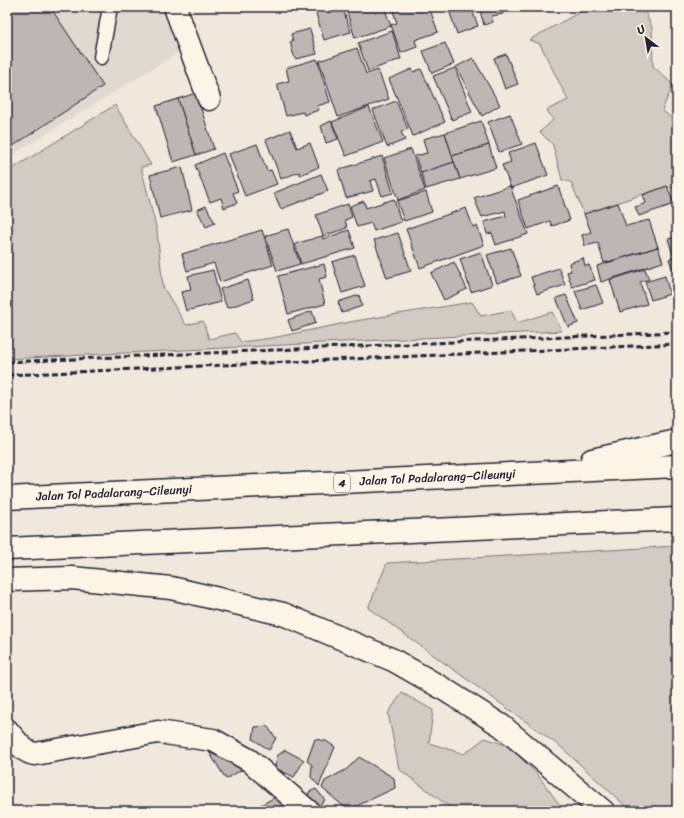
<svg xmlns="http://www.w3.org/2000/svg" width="684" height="818" viewBox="0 0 684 818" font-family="Sriracha,sans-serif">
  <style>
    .built { fill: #e0d9cf }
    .green { fill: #d1cbc3; stroke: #7a767f }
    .building { fill: #bcb7b3; stroke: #22223b }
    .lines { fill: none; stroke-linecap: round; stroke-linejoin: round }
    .lane-casing { stroke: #22223b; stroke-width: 17 }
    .street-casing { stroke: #22223b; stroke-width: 25 }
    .highway-casing { stroke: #22223b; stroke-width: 25 }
    .lane { stroke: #fcf5e5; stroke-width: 14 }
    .street { stroke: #fcf5e5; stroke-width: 22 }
    .highway { stroke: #fcf5e5; stroke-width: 22 }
    .rail { stroke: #22223b; stroke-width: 3; stroke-dasharray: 6 3; stroke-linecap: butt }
    .labels { text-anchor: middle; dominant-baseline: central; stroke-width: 4; stroke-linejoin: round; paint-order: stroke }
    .shield { fill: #fcf5e5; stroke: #63616e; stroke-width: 1 }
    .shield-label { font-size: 11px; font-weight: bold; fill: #22223b }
    .street-label { font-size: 12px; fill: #22223b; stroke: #fcf5e5 }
  </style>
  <rect width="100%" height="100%" fill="#efe8db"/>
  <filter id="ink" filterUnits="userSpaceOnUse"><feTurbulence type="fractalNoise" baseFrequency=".025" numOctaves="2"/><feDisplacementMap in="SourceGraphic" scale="8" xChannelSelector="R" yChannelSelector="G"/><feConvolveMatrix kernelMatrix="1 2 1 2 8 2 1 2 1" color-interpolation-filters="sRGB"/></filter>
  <g filter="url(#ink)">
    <path class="built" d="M7,7H162L178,53L7,158Z"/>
    <g class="green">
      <path d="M589,7H643L652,28L653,66L673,85L662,110L677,123V191L667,186L584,214L571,182L562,180L553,145L540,132L553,120L547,110L568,100L540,44L529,40Z"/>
      <path d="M115,105L151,165L141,167L157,231L163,287L186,325L203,321L209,339L235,333L241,342L272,338L355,321L472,302L481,316L511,310L517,323L552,312L562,331L7,359V172Z"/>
      <path d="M677,546V811H631L561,747L368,608L387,563Z"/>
      <path d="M402,693L433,710L429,743L464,754L485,738L509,746L537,774L564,811H455L399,769L388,713Z"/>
    </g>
    <g class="building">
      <path d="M7,7H50L103,86L7,150Z"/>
      <path d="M314,7H328L329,10L342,7L351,32L324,40Z"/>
      <path d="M351,7H384L391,26L355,38L346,9Z"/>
      <path d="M406,7H429L438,32L415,40L417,47L401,53L391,25L397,23L393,11Z"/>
      <path d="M448,7H471L478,26L457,34Z"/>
      <path d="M479,7H501L503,14L492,16L493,22L484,25Z"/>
      <path d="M310,29L317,54L295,59L290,42L293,41L291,34Z"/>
      <path d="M392,31L401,59L368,71L358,43Z"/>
      <path d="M445,43L454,64L432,73L423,51Z"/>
      <path d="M357,48L366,74L378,70L389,99L338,117L319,61Z"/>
      <path d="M506,54L518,84L505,89L494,58Z"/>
      <path d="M473,58L500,105L482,116L456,67Z"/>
      <path d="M317,59L330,102L317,106L319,110L304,115L303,112L286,116L277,84L289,81L286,68Z"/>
      <path d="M455,68L472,112L452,120L433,76Z"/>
      <path d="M412,69L413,72L421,69L445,122L413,136L389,79Z"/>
      <path d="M196,93L214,149L196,155L178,99Z"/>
      <path d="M178,99L196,155L173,162L156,106Z"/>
      <path d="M396,101L408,129L401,132L405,140L387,147L373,110Z"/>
      <path d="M369,107L383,142L346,156L332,122Z"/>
      <path d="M510,114L522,144L499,152L488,122Z"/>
      <path d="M331,121L338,139L326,143L321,126Z"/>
      <path d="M481,121L489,145L452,156L445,133Z"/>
      <path d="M290,130L297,148L310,143L319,167L300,175L299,172L281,179L266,140Z"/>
      <path d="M445,133L454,162L421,173L415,156L427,153L423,139Z"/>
      <path d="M536,143L548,175L511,188L502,165L511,162L508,153Z"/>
      <path d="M257,144L267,171L271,170L277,184L245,196L229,154Z"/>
      <path d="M489,145L496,168L460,179L452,156Z"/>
      <path d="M411,149L425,190L398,200L384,158Z"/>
      <path d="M223,153L238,191L233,193L237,203L224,208L221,198L210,202L195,165Z"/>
      <path d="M382,156L393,193L382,196L376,179L370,181L373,191L346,198L338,170Z"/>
      <path d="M454,162L460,179L426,189L421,173Z"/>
      <path d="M182,167L192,210L160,218L150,175Z"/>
      <path d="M321,174L328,191L281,209L274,193Z"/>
      <path d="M510,186L528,234L496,245L492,233L487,234L484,222L506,216L505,211L482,217L474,198Z"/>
      <path d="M558,186L570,220L552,226L550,221L528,229L518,200Z"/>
      <path d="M667,186L674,204L639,216L635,207L646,203L643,195Z"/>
      <path d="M426,192L432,212L404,221L397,201Z"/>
      <path d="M394,199L401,222L374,231L371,223L357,227L350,206L364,201L366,208Z"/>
      <path d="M618,203L626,226L649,220L658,247L604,263L598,243L585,246L582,235L591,232L584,214Z"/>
      <path d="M348,204L352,217L345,220L347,228L323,236L316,215Z"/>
      <path d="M206,206L215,223L206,227L197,210Z"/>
      <path d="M466,208L473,227L477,226L484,245L420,268L406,229Z"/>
      <path d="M288,229L300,264L277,271L265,236Z"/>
      <path d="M262,230L273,265L220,282L214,263L187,271L182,254Z"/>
      <path d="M349,230L355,248L301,264L295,244L322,236L323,239Z"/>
      <path d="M398,233L411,271L387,278L374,240Z"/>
      <path d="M677,237V253L673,255L668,239Z"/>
      <path d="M658,247L663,262L601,282L597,266Z"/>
      <path d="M511,248L521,276L497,283L487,255Z"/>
      <path d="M481,252L492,285L471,292L460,259Z"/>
      <path d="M355,255L365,286L342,293L332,262Z"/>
      <path d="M677,256V279H676L669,259Z"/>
      <path d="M583,258L585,266L589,265L595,280L572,287L567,272L571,271L569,263Z"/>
      <path d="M454,262L467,289L444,300L431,273Z"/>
      <path d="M324,264L327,277L319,279L325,304L288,314L278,276Z"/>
      <path d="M559,268L565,285L537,294L531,277Z"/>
      <path d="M645,269L649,279L640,282L647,304L620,312L610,280Z"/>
      <path d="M213,270L221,302L186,311L181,292L191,290L188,276Z"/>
      <path d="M665,276L670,294L651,300L645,282Z"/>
      <path d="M248,280L254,299L227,308L220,289Z"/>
      <path d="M596,285L603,303L582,310L575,291Z"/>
      <path d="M359,295L362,306L342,313L338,302Z"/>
      <path d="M566,295L578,323L568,327L556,298Z"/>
      <path d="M312,311L316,323L292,331L288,320Z"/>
      <path d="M267,726L276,738L269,750L253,739L255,727Z"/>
      <path d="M315,739L326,741L335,747L319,786L311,777L312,765L307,761Z"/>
      <path d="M285,750L304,760L294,777L275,768L277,756Z"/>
      <path d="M209,752L243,769L226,779Z"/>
      <path d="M359,757L394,778L395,788L348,810L322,788L325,781L347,769Z"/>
      <path d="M316,789L325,800L317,808L306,801L309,792Z"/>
      <path d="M279,795L287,811H250Z"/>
    </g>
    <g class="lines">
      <g class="lane-casing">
        <path id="lane" d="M101,57L110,7"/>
      </g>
      <g class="street-casing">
        <g id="street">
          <path d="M175,7L209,99"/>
          <path d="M7,730C15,739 23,753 35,754L158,732L213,740L249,760L308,811"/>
        </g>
      </g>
      <g class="highway-casing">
        <g id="highway">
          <path d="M592,460L677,441"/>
          <path id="s1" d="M7,498L677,466"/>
          <path d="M7,549L677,519"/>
          <path d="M7,580L72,578L171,588L283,614L393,660L442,688L502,726L603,811"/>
        </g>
      </g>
      <use href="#lane" class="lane"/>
      <use href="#street" class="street"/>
      <use href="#highway" class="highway"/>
      <g class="rail">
        <path d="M7,362L677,332"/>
        <path d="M7,375L677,344"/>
      </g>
    </g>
  </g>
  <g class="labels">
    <rect class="shield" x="334" y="474" width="16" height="18" rx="3"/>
    <g class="shield-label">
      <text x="342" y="483">4</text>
    </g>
    <g class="street-label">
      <text stroke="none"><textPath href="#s1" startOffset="431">Jalan Tol Padalarang–Cileunyi</textPath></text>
      <text stroke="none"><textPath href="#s1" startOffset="107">Jalan Tol Padalarang–Cileunyi</textPath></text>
    </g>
  </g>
  <rect width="684" height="818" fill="none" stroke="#fcf5e5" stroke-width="24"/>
  <rect x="12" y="12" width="660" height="794" fill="none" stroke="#22223b" stroke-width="1.5" filter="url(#ink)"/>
  <g transform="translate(646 38) rotate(329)" stroke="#fcf5e5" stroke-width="3" paint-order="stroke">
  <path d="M0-3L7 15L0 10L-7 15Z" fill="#22223b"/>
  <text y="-6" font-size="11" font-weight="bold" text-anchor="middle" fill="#22223b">U</text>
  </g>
</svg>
